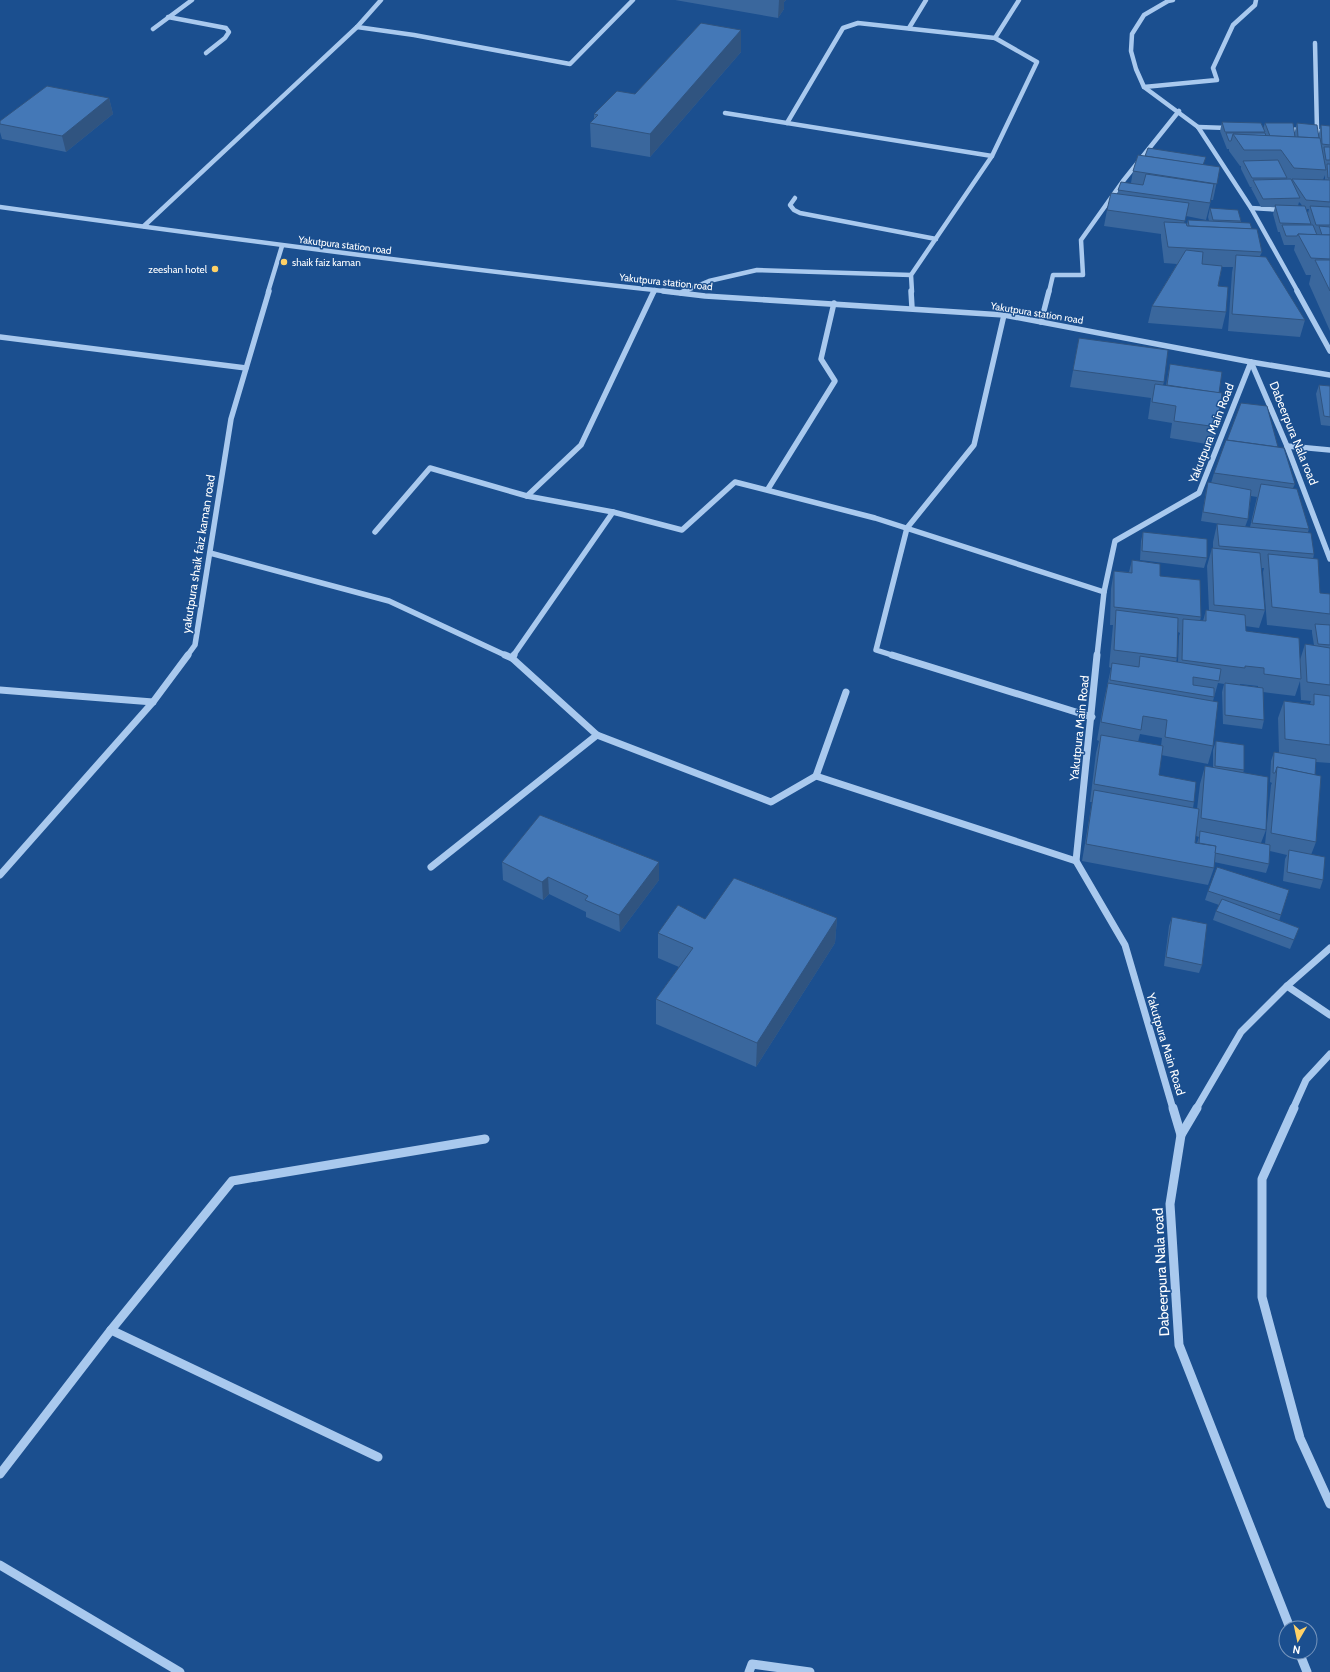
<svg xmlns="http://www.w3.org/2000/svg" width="1330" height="1672" viewBox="0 0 1330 1672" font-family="Cabin,sans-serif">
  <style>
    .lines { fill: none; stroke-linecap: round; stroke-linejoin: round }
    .minor-far3 { stroke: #a9c9ee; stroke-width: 4.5 }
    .minor-far2 { stroke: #a9c9ee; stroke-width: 5.5 }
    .minor-far1 { stroke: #a9c9ee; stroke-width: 7 }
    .minor { stroke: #a9c9ee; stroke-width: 9 }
    .wall { fill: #3a679d; fill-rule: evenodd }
    .shaded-wall { fill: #305480 }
    .building { fill: #4478b7; stroke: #305480 }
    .poi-dot { fill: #ffd166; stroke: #1b4f8f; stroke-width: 1.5 }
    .labels { text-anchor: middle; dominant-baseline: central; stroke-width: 3; stroke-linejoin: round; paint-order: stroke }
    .far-street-label { font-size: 10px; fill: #fff; stroke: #1b4f8f }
    .far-poi-label { font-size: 10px; fill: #fff; stroke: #1b4f8f; text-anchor: start }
    .street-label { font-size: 12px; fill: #fff; stroke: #1b4f8f }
    .near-street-label { font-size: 14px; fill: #fff; stroke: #1b4f8f }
  </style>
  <rect width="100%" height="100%" fill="#1b4f8f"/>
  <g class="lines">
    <g class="minor-far3">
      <path d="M1173,0L1168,1L1144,15L1132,34L1131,51L1136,69L1144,87L1198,127L1251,208L1298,292"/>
      <path d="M168,17L226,28L229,32L225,38L206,53"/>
      <path d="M357,27L414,35L570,64L633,0"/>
      <path d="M909,28L926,0"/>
      <path d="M153,29L192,0"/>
      <path d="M1315,43L1317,130"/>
      <path d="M1144,87L1217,80L1213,68L1233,25L1255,5L1256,0"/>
      <path d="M725,113L992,156"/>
      <path d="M787,123L843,28L858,23L995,38"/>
      <path d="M1198,127L1228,128"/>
      <path d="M1285,129L1330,132"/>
      <path d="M795,198L790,205L794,210L800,213L936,239"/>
      <path d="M0,207C224,238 447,268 672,292"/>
      <path d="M1251,208L1283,210"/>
      <path d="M144,226L357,27L381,0"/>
      <path d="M268,292L282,246"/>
      <path d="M654,292L655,290"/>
      <path d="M683,292L709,281L757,270L911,275"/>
      <path d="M912,292L911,275L992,156L1037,62L995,38L1019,0"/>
      <path d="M1049,292L1053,275H1083L1081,240L1123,181L1179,111"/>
    </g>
    <g class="minor-far2">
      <path d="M663,291L705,296L1004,315L1251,362L1330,375"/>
      <path d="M911,291L912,308"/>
      <path d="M1297,291L1330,351"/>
      <path d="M681,293L685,291"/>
      <path d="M1041,322L1049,291"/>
      <path d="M0,337L246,368"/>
      <path d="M1251,362L1287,446L1330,559"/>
      <path d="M1287,446L1330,450"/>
      <path d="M768,489L835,381L821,359L834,303"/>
      <path d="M527,496L581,445L654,291"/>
      <path d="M375,532L430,468L527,496L613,512"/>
      <path d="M210,553L389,601L507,656"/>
      <path d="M187,656L195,645L231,419L269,291"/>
      <path d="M513,656L613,512L682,530L735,482L875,518L1104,592"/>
      <path d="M895,656L876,650L907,528L974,445L1004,315"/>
      <path d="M1097,656L1104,592L1115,541L1199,493L1251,362"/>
    </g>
    <g class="minor-far1">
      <path d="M892,655L1092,717"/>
      <path d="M1097,655L1076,861L1125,945L1173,1109"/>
      <path d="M512,658L514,655"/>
      <path d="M0,690L153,702"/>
      <path d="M597,735L771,802L816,776L846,692"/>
      <path d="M816,776L1076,861"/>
      <path d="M431,867L597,735L512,658L505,655"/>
      <path d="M0,875L153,702L188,655"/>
      <path d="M1287,986L1330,1015"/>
      <path d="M1196,1109L1241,1032L1287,986L1330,948"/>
      <path d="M1293,1109L1306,1080L1330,1054"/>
    </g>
    <g class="minor">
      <path d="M1173,1108L1181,1135"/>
      <path d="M1197,1108L1181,1135L1170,1204L1179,1345L1290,1628"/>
      <path d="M1294,1108L1262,1179V1297L1300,1438L1330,1504"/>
      <path d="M111,1330L378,1457"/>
      <path d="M0,1474L111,1330L232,1181L485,1139"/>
      <path d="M0,1565L180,1672"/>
      <path d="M1299,1652L1307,1672"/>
      <path d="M749,1672L752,1664L810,1672"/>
    </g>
  </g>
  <g class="wall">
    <path d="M675,0H786L784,2V9L778,18Z"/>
    <path d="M741,30V52L650,157L591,147L590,123L594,119V114L635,94Z"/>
    <path d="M109,98L113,114L66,152L2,139L0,132V121Z"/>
    <path d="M1222,122L1263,129L1265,123L1295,137V131L1297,123L1319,138V133L1321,125L1330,126V331L1309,284L1311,275H1306L1294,250L1295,245H1284L1280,233V232H1278L1273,214L1275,207H1261L1251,188L1252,187H1250L1241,169V166H1240L1229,151V149H1227L1220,131ZM1325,175V180H1323ZM1299,202L1301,204L1302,206H1298ZM1306,209H1309L1308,213Z"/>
    <path d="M1204,165L1220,167L1213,200H1211L1206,220L1186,216L1184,223L1187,224L1188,220L1209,221L1208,217L1210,208L1241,221V222L1252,229L1262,252L1260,256L1305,320L1300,337L1228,331L1232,272L1233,267H1222L1218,286L1226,312L1222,329L1148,323L1152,306L1177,264L1164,263L1161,238V234L1104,226L1107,210L1118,194V190L1131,183L1133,171Z"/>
    <path d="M1079,338L1164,382L1163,385H1166L1170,364L1219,393L1217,427L1213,445L1170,438L1172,423L1148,419L1151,398L1070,387Z"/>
    <path d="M1319,385L1330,386V426L1321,425L1316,394Z"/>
    <path d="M1278,447L1295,484L1293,488L1309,529L1308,532L1314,554L1313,559L1320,593L1330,594V763L1316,762L1315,775L1316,842L1311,855L1323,880L1320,889L1283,881L1285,859L1287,855L1270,851L1269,864L1266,873L1214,862V868L1208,885L1082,861L1092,802H1090L1096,753L1099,741L1097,740L1104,700L1111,668L1109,667L1113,625H1110L1111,589L1114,571L1129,572L1132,560L1160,576L1201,617L1200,621H1203L1206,610L1209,611L1207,566L1212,548H1213V542L1217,524L1227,525L1201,521L1206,491L1208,482L1211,483L1214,473ZM1251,496L1257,497L1250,527H1245L1248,519ZM1261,568H1264L1263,572L1267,625L1312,630V633L1314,645L1305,644L1300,660L1246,631L1245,626L1259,628L1265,610ZM1178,632L1180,633L1179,636L1178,662H1176L1177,658ZM1300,681L1301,700L1311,701L1310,704L1284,701L1278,718L1279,753L1274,752L1271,761L1270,782L1272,783L1271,785L1265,844L1261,843L1266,830L1243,773L1244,770L1216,741L1213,750V768L1205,766L1200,784L1197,809L1193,808L1194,802L1159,775L1161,755L1208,764L1213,746V701L1218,683L1224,684L1222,692L1223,724L1262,729L1264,720L1263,692L1295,696ZM1240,684L1258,686V687L1240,685ZM1140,734L1162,738L1161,746L1138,742ZM1196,836L1199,837L1197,843H1195Z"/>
    <path d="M1143,532L1207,558L1204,568L1140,560L1141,541Z"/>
    <path d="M502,862L659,880L620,932L586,917V912L549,894L543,900L503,880Z"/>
    <path d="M1289,890L1279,921L1299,928L1290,949L1213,920L1216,911L1219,905L1205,900L1208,891Z"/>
    <path d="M1172,917L1202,965L1199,973L1164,966L1169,926Z"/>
    <path d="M837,918L835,943L756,1067L656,1024V999L679,967L658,958V933L705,919Z"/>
  </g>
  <g class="shaded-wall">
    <path d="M779,0H786L784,2V9L778,18Z"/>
    <path d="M741,30V52L650,157V134Z"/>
    <path d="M109,98L113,114L66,152L62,136Z"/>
    <path d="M659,862V880L620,932L619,915Z"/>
    <path d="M548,877L549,894L543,900L542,882Z"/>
    <path d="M837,918L835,943L756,1067L757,1043Z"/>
  </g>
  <g class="building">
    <path d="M701,23L741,30L650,134L590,123L598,115L594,114L617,91L635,94Z"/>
    <path d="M47,86L109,98L62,136L0,124V121Z"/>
    <path d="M1222,122L1261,123L1265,132H1225Z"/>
    <path d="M1265,123H1293L1295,137L1270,136Z"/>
    <path d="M1297,123L1317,125L1319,138L1298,137Z"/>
    <path d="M1321,125L1330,126V145L1322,144Z"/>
    <path d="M1226,133H1265L1266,136L1233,134L1231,141H1229Z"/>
    <path d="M1233,134L1320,138L1326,170L1294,168L1281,150H1244Z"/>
    <path d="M1324,147H1330V160H1326Z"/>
    <path d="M1148,148L1206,157L1203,165L1145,156Z"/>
    <path d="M1138,155L1220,167L1217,184L1133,171Z"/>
    <path d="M1278,160L1287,178H1252L1243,161Z"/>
    <path d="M1327,164H1330V178H1328Z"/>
    <path d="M1146,174L1214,184L1210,203L1118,190L1121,182L1143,185Z"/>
    <path d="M1291,179L1300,198L1263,199L1253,180Z"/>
    <path d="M1292,179L1330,180V202L1306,200Z"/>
    <path d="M1111,193L1189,203L1185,221L1107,210Z"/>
    <path d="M1275,205L1305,206L1311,224L1280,223Z"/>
    <path d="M1310,206L1330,207V225H1316Z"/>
    <path d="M1210,208L1238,210L1241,221L1213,220Z"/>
    <path d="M1188,220L1250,223L1252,229L1189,226Z"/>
    <path d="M1164,222L1186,223L1187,226L1257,229L1262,252L1168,247Z"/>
    <path d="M1282,225H1313L1317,235L1298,234L1297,236H1286Z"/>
    <path d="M1319,226L1330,227V235H1322Z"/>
    <path d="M1298,234L1330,235V259L1311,258Z"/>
    <path d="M1186,250L1203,252L1202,264L1222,266L1218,286L1228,287L1226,312L1152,306Z"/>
    <path d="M1236,255L1266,257L1305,320L1232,314Z"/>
    <path d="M1315,260H1330V291Z"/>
    <path d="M1079,338L1168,350L1164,382L1073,370Z"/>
    <path d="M1170,364L1222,372L1219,393L1167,385Z"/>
    <path d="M1155,384L1222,393L1217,427L1174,421L1176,406L1152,402Z"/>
    <path d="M1319,385L1330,386V417L1324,416Z"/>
    <path d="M1241,403L1267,406L1278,447L1227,440Z"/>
    <path d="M1226,440L1284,448L1295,484L1214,473Z"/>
    <path d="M1208,482L1251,490L1248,519L1203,512Z"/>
    <path d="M1261,484L1297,489L1309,529L1252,523Z"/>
    <path d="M1217,524L1311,533L1314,554L1219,546Z"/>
    <path d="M1143,532L1207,539V558L1142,551Z"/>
    <path d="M1212,548L1260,553L1265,610L1214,605Z"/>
    <path d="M1268,554L1318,559L1320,593L1330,594V614L1272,607Z"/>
    <path d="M1132,560L1160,564V576L1200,580L1201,617L1114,607V571L1132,573Z"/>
    <path d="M1116,610L1178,618L1177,658L1114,650Z"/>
    <path d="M1206,610L1245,615L1246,631L1299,638L1301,679L1264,674V668L1245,666V668L1182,660L1183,619L1206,621Z"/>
    <path d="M1315,624L1330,625V645L1318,644Z"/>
    <path d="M1305,644L1330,648V685L1307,682Z"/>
    <path d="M1140,656L1221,669L1219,681L1193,677V685L1214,688V697L1110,680L1112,663L1139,667Z"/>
    <path d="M1108,683L1218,702L1213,746L1165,737L1167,720L1143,716L1141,730L1101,722Z"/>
    <path d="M1225,683L1263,688L1264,720L1225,715Z"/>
    <path d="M1314,694L1330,696V745L1285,739L1284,701L1314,705Z"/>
    <path d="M1101,735L1163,746L1159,775L1196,782L1194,802L1094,784Z"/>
    <path d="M1216,741L1244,745V770L1215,766Z"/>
    <path d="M1274,752L1316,759L1315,775L1277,767L1275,773H1273Z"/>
    <path d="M1205,766L1268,777L1266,830L1201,818Z"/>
    <path d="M1277,767L1321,776L1316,842L1271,833Z"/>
    <path d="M1094,790L1199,809L1195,843L1216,846L1214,868L1086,844Z"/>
    <path d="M540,815L659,862L619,915L585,900L588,896L548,877L542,882L502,862Z"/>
    <path d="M1200,831L1270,845L1269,864L1215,853L1216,846L1199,843Z"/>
    <path d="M1289,850L1325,857L1323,880L1287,872Z"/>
    <path d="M1217,867L1289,890L1281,915L1208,891Z"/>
    <path d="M734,878L837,918L757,1043L656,999L693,948L658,933L678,905L705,919Z"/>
    <path d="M1222,899L1299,928L1294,940L1216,911Z"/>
    <path d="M1172,917L1207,924L1202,965L1166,957Z"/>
  </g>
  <g class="poi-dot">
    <circle cx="284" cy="262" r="4"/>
    <circle cx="215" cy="269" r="4"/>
  </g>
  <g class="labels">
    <g class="far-street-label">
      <text transform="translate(345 245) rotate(7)">Yakutpura station road</text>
      <text transform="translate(666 282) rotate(6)">Yakutpura station road</text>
      <text transform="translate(1037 313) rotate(9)">Yakutpura station road</text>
    </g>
    <g class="far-poi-label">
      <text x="292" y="262">shaik faiz kaman</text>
      <text x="207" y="269" text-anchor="end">zeeshan hotel</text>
    </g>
    <g class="street-label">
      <text transform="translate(1211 433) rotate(-69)">Yakutpura Main Road</text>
      <text transform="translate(1294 433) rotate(68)">Dabeerpura Nala road</text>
      <text transform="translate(198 554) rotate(-81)">yakutpura shaik faiz kaman road</text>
      <text transform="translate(1079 728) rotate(-84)">Yakutpura Main Road</text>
      <text transform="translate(1166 1044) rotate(73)">Yakutpura Main Road</text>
    </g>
    <g class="near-street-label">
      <text transform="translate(1161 1272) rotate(-93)">Dabeerpura Nala road</text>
    </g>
  </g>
  <g transform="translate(1298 1640) rotate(189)"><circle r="19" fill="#1b4f8f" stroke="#7695bc"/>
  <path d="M0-3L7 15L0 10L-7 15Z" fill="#ffd166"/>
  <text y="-6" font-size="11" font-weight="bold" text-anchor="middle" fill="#ffffff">N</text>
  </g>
</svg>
